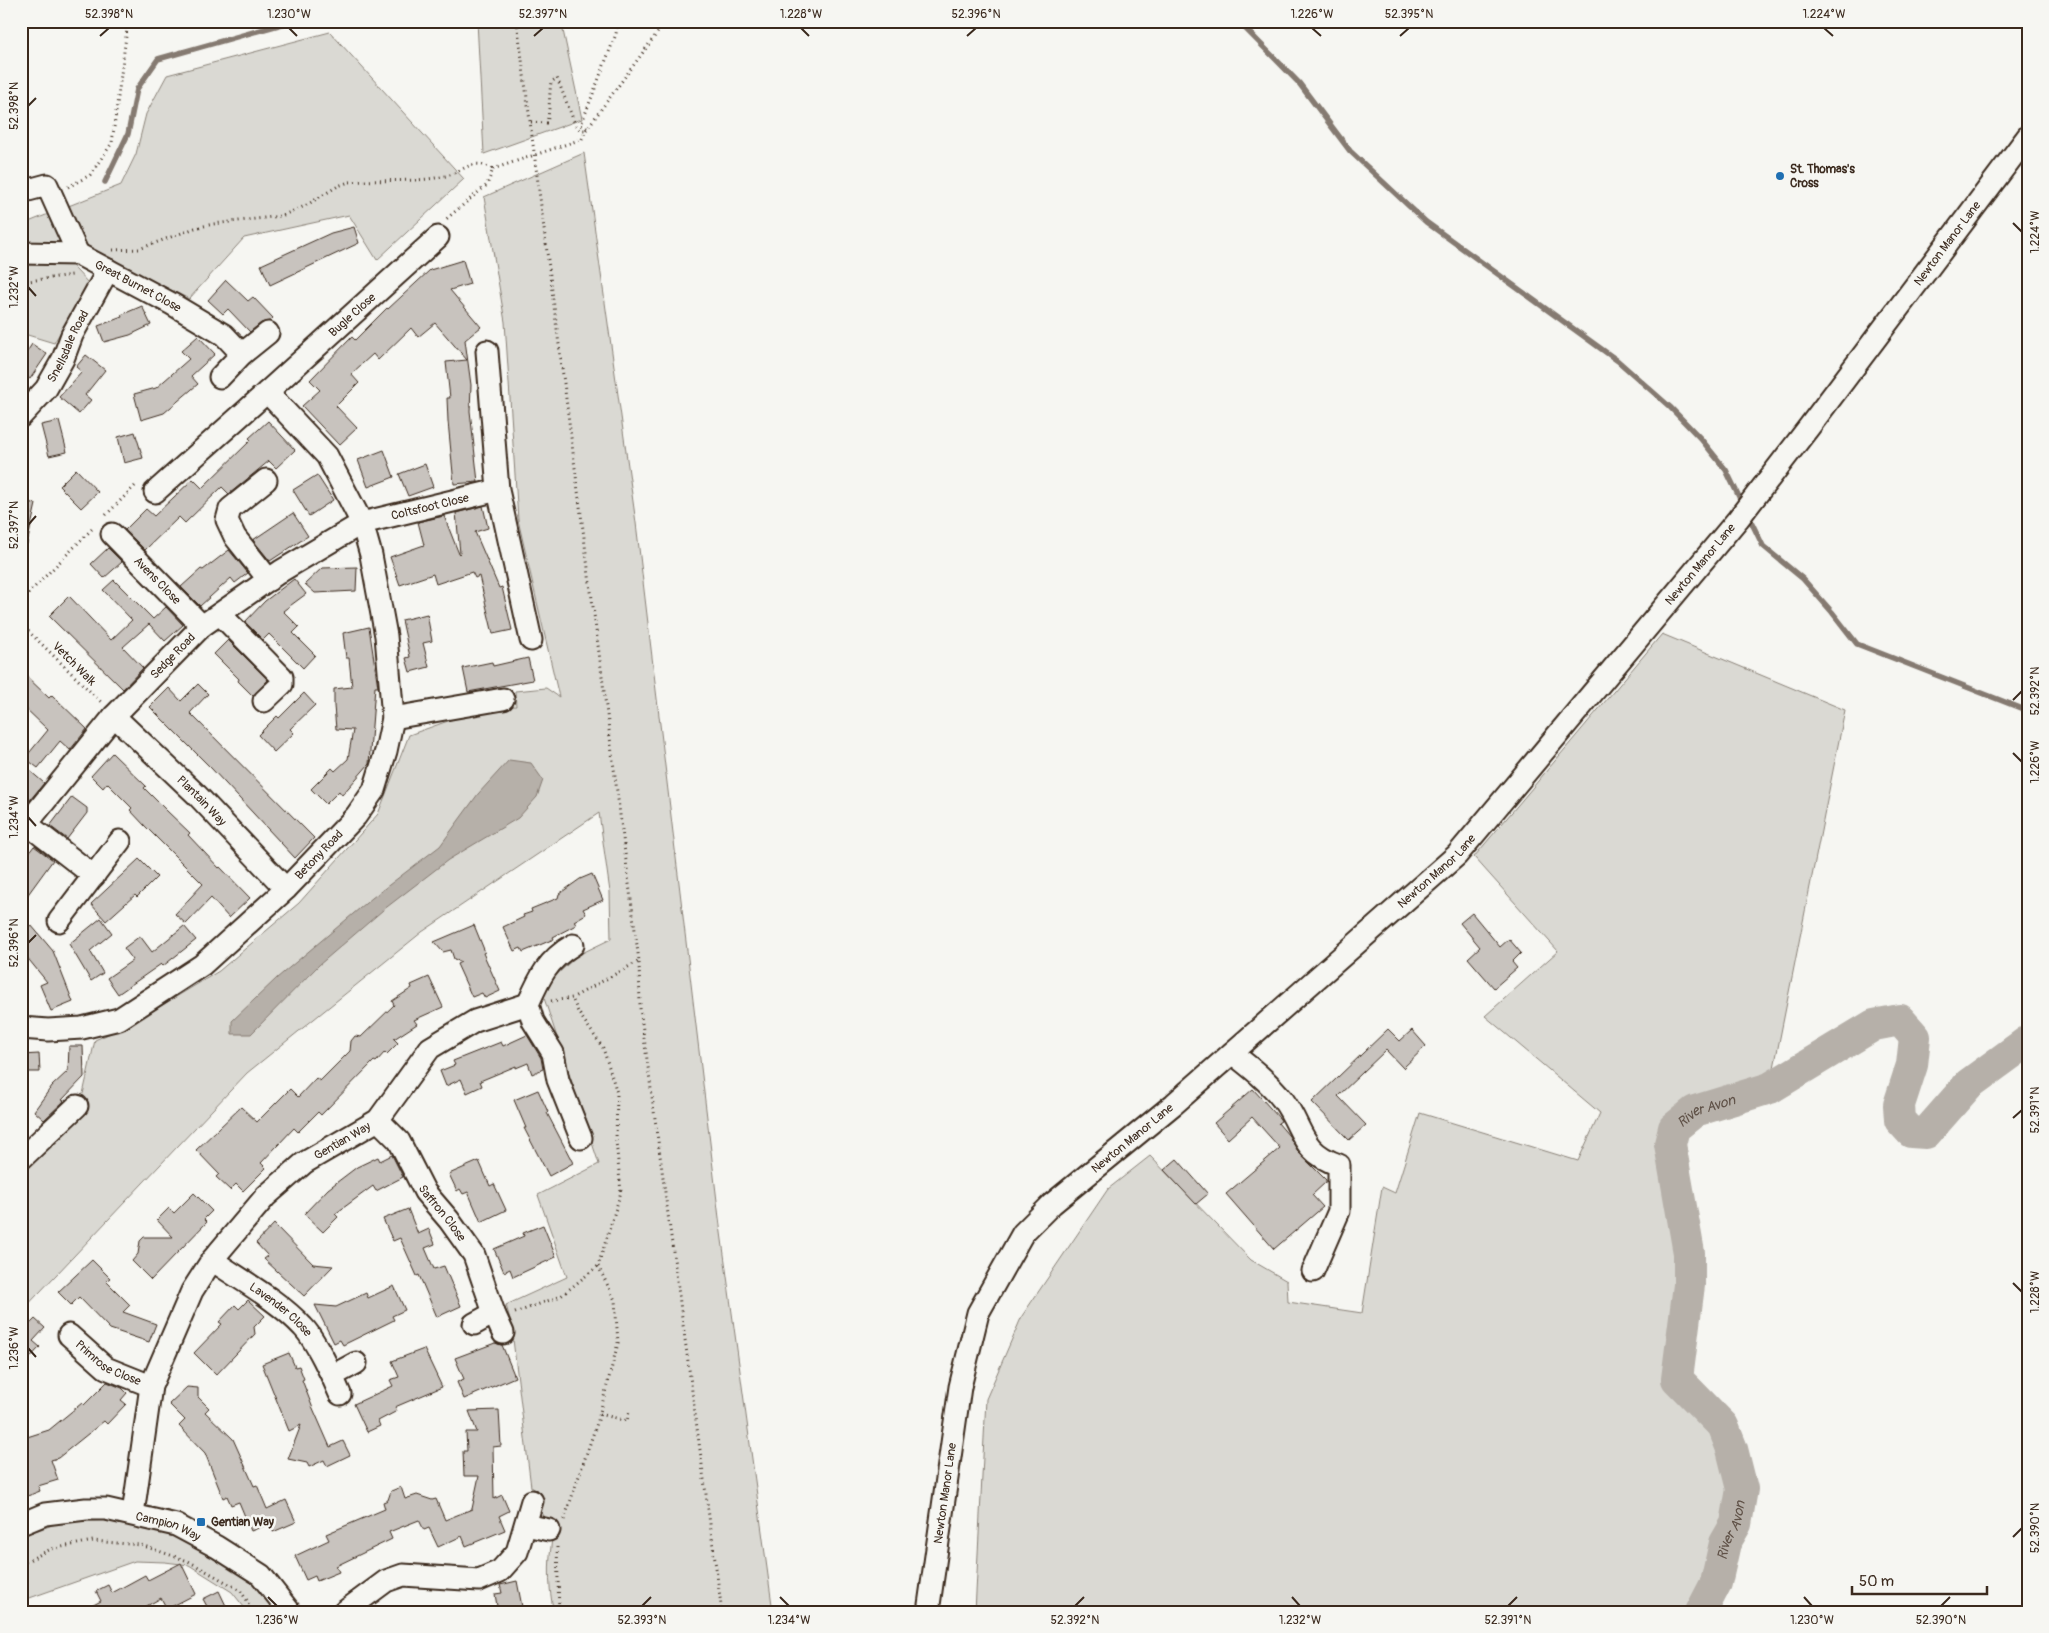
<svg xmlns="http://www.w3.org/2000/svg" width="2049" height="1633" viewBox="0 0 2049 1633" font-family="Pangolin,sans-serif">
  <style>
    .green { fill: #dad9d3; stroke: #8a8278 }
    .water { fill: #b6b0a9; stroke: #857a71 }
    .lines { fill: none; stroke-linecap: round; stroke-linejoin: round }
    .stream { stroke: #857a71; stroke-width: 5.5 }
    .river { stroke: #b6b0a9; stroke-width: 32 }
    .building { fill: #c8c3be; stroke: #3b2a1e }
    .minor-casing { stroke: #3b2a1e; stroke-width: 25 }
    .path { stroke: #3b2a1e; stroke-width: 3; stroke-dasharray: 1 4; stroke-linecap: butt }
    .minor { stroke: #f6f6f2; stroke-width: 21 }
    .path-bridge { stroke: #3b2a1e; stroke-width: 3; stroke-dasharray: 1 4; stroke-linecap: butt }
    .ticks { fill: none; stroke: #3b2a1e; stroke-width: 2 }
    .poi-dot { fill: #1f6fb2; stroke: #f6f6f2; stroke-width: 2 }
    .labels { text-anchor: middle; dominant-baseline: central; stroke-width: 5; stroke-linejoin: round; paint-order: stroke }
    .poi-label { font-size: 12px; font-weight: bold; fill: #3b2a1e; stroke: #f6f6f2; text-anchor: start }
    .street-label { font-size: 12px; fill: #3b2a1e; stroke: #f6f6f2 }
    .water-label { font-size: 14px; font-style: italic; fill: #605248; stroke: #f6f6f2 }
    .neatline { fill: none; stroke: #3b2a1e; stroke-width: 2 }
    .ticks-label { font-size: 12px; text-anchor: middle; fill: #3b2a1e }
  </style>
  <rect width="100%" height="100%" fill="#f6f6f2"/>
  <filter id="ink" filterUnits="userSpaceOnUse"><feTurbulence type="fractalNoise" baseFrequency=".02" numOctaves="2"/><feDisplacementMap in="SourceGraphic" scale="10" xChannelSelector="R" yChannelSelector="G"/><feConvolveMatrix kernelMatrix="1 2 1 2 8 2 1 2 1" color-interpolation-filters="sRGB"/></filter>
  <g filter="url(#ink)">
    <g class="green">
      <path d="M477,21H561L582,119L484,154Z"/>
      <path d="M330,32L464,179L377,260L349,215L244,238L189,299L78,243L64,257L89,284L54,343L21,333V225L121,185L136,154L146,114L167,75Z"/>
      <path d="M584,153L636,523L719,1218L773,1612H554C547,1584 548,1550 556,1522L544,1518L538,1507L541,1493L531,1487L511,1323L506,1305L567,1277L538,1195L599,1164L541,989L578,955L611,939L610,892L599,813L422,932L247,1073L21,1312V1150L83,1094L95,1040L131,1024L219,971L299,903L378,814L409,735L487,707L516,706L515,691L546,688L559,697L518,520L505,322L484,197Z"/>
      <path d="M1662,634L1845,710L1770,1088L1695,1111L1674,1128L1670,1144L1689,1253L1677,1379L1690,1395L1723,1426L1732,1449L1742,1489L1736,1524L1725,1543L1716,1583L1701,1612H975L986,1399L1022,1316L1108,1189L1150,1156L1251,1260L1287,1281L1288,1302L1362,1313L1382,1187L1395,1193L1420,1113L1578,1161L1600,1113L1485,1016L1558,951L1474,857Z"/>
      <path d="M114,1520C132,1525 152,1528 170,1535C211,1550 252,1577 279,1612H248L232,1592L189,1565L165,1562L135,1561L21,1601V1536L61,1522Z"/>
    </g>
    <path class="water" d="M509,760L531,763L543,780L537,797L518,818L448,860L383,910L319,965L251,1034H232V1021L277,978L372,898L440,846L478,794Z"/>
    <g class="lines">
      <g class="stream">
        <path d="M1238,21L1299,83L1350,151L1426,222L1618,361L1670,407L1701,439L1726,470L1743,505"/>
        <path d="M105,182L128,134L137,89L158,59L293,21"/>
        <path d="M1748,515L1763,546L1803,579L1832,612L1857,644L2028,711"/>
      </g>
      <path class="river" id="s1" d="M1701,1612L1716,1583L1725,1543L1736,1524L1742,1489L1732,1449L1723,1426L1677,1379L1689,1285V1253L1670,1144L1674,1128L1695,1111L1770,1088L1874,1025L1900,1020L1915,1037L1912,1065L1899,1105L1900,1120L1911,1132L1926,1133L1969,1084L2028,1041"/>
    </g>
    <g class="building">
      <path d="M354,227L359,243L270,285L261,265L331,233Z"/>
      <path d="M463,260L470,284L450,290L481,327L465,340L471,385L470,411L478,482L454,484L448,421L447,398H450L446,362L467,360L435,323L418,337L411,328L378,360L373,354L351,374L359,383L336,406L357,428L339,445L302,406L320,390L310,380L352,337L355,340L387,308L388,309L430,270Z"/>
      <path d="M226,280L248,301L253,297L273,318L270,321L261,323L250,332L228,309L223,314L208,300Z"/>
      <path d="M142,306L151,325L130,335L104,342L98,326L122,317L121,315Z"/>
      <path d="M198,336L215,354L191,376L198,384L164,413L141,420L134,394L156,388L189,359L181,351Z"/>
      <path d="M32,344L47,354L30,379L21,373V361Z"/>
      <path d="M86,355L105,370L85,395L91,400L79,414L59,397L82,372L76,367Z"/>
      <path d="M59,421L67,452L49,456L41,425Z"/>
      <path d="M268,421L295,450L276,468L269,461L229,494L222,487L185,523L179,517L145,550L125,530L146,509L154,516L193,479L202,488L251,440L249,438Z"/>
      <path d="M135,432L143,458L124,463L118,437Z"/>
      <path d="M384,450L394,477L368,487L358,460Z"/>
      <path d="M425,464L433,487L408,496L399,474Z"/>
      <path d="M76,469L98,492L81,508L59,486Z"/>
      <path d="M317,475L333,500L309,516L293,490Z"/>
      <path d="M21,500L36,504L27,544L21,543Z"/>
      <path d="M483,506L488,528L475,532L499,588L502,587L512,630L493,634L479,576L475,578L472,572L436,584L433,574L400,585L390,557L424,545L418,522L444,516L459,554L460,553L456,513Z"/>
      <path d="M293,513L308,536L270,561L253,540Z"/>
      <path d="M108,548L122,562L104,578L91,564Z"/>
      <path d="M229,550L248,573L235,583L231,578L200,606L181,587L201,569L203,570Z"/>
      <path d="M357,567L356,591L315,593L305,584L322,568Z"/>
      <path d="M294,579L306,594L283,611L299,627L293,633L315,655L303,668L269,634L263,640L245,622L265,601Z"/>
      <path d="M114,580L153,619L166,607L183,625L165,641L149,624L123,647L143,668L123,689L49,616L69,596L111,640L132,620L103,590Z"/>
      <path d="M427,614L432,641L423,643L429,667L410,672L406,658L410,657L402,620Z"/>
      <path d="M369,627L378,687H375L369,764L342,795L339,791L326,804L311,789L332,768L335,771L348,759L353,730L336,729L334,706V689L352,687L349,658H346L343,633Z"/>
      <path d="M228,640L268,680L253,696L238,681L239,679L214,654Z"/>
      <path d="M528,658L533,680L468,692L463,668L492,662L493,666Z"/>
      <path d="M21,671L49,698L52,695L87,729L70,750L60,741L38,768L25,758L48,730L21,704Z"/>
      <path d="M198,684L208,694L190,713L314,838L295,858L211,768L150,707L169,688L181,701Z"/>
      <path d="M304,693L315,705L290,729L294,733L274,752L258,735L277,716L279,718Z"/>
      <path d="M112,753L146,786L144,788L167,811L190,833L188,835L219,868L220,867L250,898L229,918L211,898L186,924L175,914L203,884L145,826L130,810L132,808L107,783L103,788L91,776Z"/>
      <path d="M21,763L44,783L21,811Z"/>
      <path d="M72,797L87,808V813L67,839L50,826Z"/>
      <path d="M34,846L53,860L21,904V863Z"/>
      <path d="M139,859L157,877L137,897L135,895L106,921L91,904Z"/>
      <path d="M592,874L603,900L583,909L586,914L574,921L576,925L553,937L554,939L523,952L521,948L514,951L503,927L524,917L523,915L532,912L531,909L558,898L559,894L580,879Z"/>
      <path d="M1472,913L1500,947L1509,939L1521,953L1512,962L1517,968L1494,988L1468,958L1480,947L1460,923Z"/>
      <path d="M101,918L112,933L90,951L103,973L91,981L69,944Z"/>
      <path d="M31,925L53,951L73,1002L51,1011L40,985L47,982L21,950V933Z"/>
      <path d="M474,925L485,952L483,953L500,991L485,998L482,993L472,997L457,964L461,962L454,959L451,950L443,952L434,942Z"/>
      <path d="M184,926L196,940L163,966L161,964L118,994L107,978L133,960L124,948L140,936L152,952Z"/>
      <path d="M429,977L443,1007L414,1020L417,1024L394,1039L398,1043L387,1054L385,1052L376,1062L374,1061L321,1115L318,1112L298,1132L294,1128L261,1163L266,1168L243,1191L236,1184L230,1190L216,1177L219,1174L196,1150L241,1107L257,1122L290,1089L298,1097L316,1078L320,1081L350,1051L351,1041L355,1036L361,1037L394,1005L392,1001L412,988L411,985Z"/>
      <path d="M1388,1029L1400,1041L1412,1030L1426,1046L1403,1068L1386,1050L1338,1096L1366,1125L1349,1140L1312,1102Z"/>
      <path d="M527,1035L541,1058L543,1069L532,1074L528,1063L516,1068V1066L480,1081L482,1086L467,1093L461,1079L446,1086L440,1071L455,1065L453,1061L501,1042L503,1046Z"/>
      <path d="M69,1046H83L84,1077L62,1100L64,1101L44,1120L34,1111L52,1086L68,1071Z"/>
      <path d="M39,1054L40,1072H21V1055Z"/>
      <path d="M1253,1089L1280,1119L1281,1121L1278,1123L1289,1136L1299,1153L1326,1180V1182L1312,1195L1323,1207L1274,1249L1226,1194L1280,1148L1252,1117L1228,1139L1214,1123Z"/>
      <path d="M538,1090L548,1112L547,1113L573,1163L549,1176L524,1128H526L514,1100Z"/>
      <path d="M392,1155L403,1177L376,1191L373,1186L335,1214L338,1217L323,1232L304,1214L328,1189L357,1167L378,1157L380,1161Z"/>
      <path d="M1177,1159L1208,1194L1196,1204L1164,1170Z"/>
      <path d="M479,1161L490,1186L494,1184L506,1210L481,1222L468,1192L463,1194L460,1189L457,1191L449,1174Z"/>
      <path d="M194,1193L212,1211L204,1219L207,1222L151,1280L132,1261L138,1254L140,1241L144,1237H173L157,1220L169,1208L174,1213Z"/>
      <path d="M408,1209L418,1234L429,1229L435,1244L425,1248L434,1269L444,1266L461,1306L437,1317L419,1275L417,1276L400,1238L393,1241L383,1219Z"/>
      <path d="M274,1224L313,1264L333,1266L304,1296L264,1259L268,1256L256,1243Z"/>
      <path d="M543,1225L556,1257L513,1277L510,1269L504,1272L494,1249L524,1236L523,1233Z"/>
      <path d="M92,1260L110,1278L106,1281L130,1305L123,1312L156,1324L149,1342L110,1329L79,1297L71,1305L58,1292Z"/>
      <path d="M394,1286L405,1310L392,1316L394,1320L343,1345L340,1340L334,1343L315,1305L336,1307L366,1293L368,1298Z"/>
      <path d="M248,1300L265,1316L254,1327L255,1334L216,1375L194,1353L222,1324L219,1322L235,1305L239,1309Z"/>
      <path d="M35,1319L45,1328L33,1341L40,1347L21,1367V1329L23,1331Z"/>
      <path d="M495,1343L502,1345L515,1377L464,1399L457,1382L464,1379L455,1358Z"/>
      <path d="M424,1349L442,1387L395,1407L397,1411L378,1421L380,1426L367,1432L354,1404L393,1386L390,1380L399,1377L392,1361Z"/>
      <path d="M289,1353L295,1367L299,1366L304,1379L302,1380L312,1406L330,1447L343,1441L350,1455L327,1466L324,1460L309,1467L307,1463L288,1459L301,1425L289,1431L262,1364Z"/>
      <path d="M107,1382L122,1388L127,1393L121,1400L126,1404L107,1424L104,1421L58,1458L51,1460L58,1480L38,1486L40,1491L25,1497L21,1488V1439L49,1430L82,1403L84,1405Z"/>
      <path d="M187,1387L198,1388V1397L209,1408L205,1412L233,1439L254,1486L257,1485L267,1509L286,1500L296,1522L273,1532L269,1524L251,1531L239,1502L231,1505L227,1496L223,1498L205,1453L179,1426L185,1420L169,1404Z"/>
      <path d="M499,1410L501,1446L493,1447L494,1499L502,1495L509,1511L499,1516L505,1530L466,1546L462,1536L438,1547L429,1528L424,1530L419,1520L389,1532L392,1539L336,1566L339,1572L317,1581L315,1576L306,1580L295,1556L329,1540L326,1534L385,1509L383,1502L388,1500L391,1491L401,1487L405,1499L417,1495L432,1500L436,1499L445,1520L472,1509L479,1476H464L463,1451H467L466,1432H477L469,1411Z"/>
      <path d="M181,1563L196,1594L167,1609L161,1598L136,1612H80L101,1601L96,1591L108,1585L112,1593L145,1575L148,1580Z"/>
      <path d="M517,1581L523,1612H498L495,1594L502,1593L500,1585Z"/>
      <path d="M219,1591L229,1612H210L203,1599Z"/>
    </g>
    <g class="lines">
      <g class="minor-casing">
        <g id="minor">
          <path d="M21,192L47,185L78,254"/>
          <path id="s2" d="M21,253L78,254L172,304L224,335L242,354"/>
          <path d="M487,351L498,490L531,640"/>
          <path d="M220,377L242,354L268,333"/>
          <path id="s3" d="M21,416L46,389L63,359L72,335L108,270"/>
          <path d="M266,480L230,509L227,520L235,537L269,580"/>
          <path d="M155,492L267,392"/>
          <path id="s4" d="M112,534L202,626"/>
          <path d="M220,614L282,677V684L264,701"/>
          <path id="s5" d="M114,716L197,795L286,889"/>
          <path d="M393,718L503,699"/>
          <path d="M27,824L94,876"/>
          <path id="s6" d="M21,831L114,716L202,626L281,571L362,523L498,490"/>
          <path d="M59,921L120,841"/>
          <path d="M573,945C547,960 539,979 528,1004L533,1021L553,1053L558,1080L581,1138"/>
          <path id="s7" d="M21,1028L48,1030L82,1028L119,1019L202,965L286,889L356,816L374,790L386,751L393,718L386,636L371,555L362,523L327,456L267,392L438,237"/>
          <path d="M1232,1053C1250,1067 1269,1082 1283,1100C1304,1129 1300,1152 1339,1165V1211L1313,1271"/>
          <path id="s8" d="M378,1120L399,1141L425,1192L449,1220L474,1255L494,1313L503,1333"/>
          <path d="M21,1159L77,1106"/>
          <path id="s9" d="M212,1260C241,1280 279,1301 303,1327C315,1339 333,1377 340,1394"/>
          <path d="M474,1324L494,1313"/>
          <path id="s10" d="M69,1335L106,1368L151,1386"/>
          <path d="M332,1376L356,1363"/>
          <path id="s11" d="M133,1514L151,1386L192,1291L212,1260L266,1196L304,1163L378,1120L430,1048L475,1021L528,1004"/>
          <path id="s12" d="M21,1524L45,1514L86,1509H106L176,1525L217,1547L261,1575L290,1612"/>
          <path d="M526,1525L549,1530"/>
          <path d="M344,1612L386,1581L403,1575L479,1580L500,1571L517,1552L532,1501"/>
          <path id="s13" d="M928,1612L960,1387L978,1313L1023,1233L1052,1204L1174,1104L1457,855L1738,519L1809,427L2028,136"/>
        </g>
      </g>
      <g class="path">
        <path d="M517,21L639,961L640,1008L722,1612"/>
        <path d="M531,122L547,123C550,109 549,96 551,82L557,78L575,124L580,130H586"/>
        <path d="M587,128L581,125L616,34L618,21"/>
        <path d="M582,139L586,130L666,21"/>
        <path d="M68,187L90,175L112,143L128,21"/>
        <path d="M113,250L139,249L195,228L213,224L281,216L305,206L338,186L349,182C381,179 415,183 446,176C465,171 471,157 493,169L487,185L445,220"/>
        <path d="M21,282L72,275"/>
        <path d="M106,515L137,484"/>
        <path d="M21,601L94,527"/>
        <path d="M21,624L102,703"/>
        <path d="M551,1001L572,998L639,961"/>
        <path d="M515,1313L561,1296L598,1266"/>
        <path d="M600,1414L627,1421L629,1412"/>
        <path d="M564,1520L598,1420L618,1343L615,1300L598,1266L621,1192L616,1141L617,1093L603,1048L578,1012L572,998"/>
        <path d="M557,1547L559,1612"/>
        <path d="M21,1564L51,1549L93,1541L141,1545L188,1561L240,1590L255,1612"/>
      </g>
      <use href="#minor" class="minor"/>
      <path class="path-bridge" d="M493,169L582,139"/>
    </g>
  </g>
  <path class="ticks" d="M289,28L297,36M801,28L809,36M1312,28L1321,36M1824,28L1833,36M100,36L109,28M534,36L543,28M967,36L976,28M1400,36L1409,28M28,106L36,98M2013,223L2022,232M28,287L36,296M28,525L36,516M2013,700L2022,691M2013,753L2022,762M28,817L36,826M28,943L36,935M2013,1118L2022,1110M2013,1283L2022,1292M28,1348L36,1357M2013,1537L2022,1528M268,1597L277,1606M780,1597L789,1606M1292,1597L1300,1606M1804,1597L1812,1606M642,1606L651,1597M1075,1606L1084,1597M1508,1606L1517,1597M1941,1606L1950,1597"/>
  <g class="poi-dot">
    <circle cx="1780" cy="176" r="5"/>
    <rect x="196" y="1517" width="10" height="10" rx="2.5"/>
  </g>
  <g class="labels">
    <g class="poi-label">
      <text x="1790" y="169">St. Thomas's<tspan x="1790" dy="14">Cross</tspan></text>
      <text x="211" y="1522">Gentian Way</text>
    </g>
    <g class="street-label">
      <text stroke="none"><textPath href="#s13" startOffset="1755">Newton Manor Lane</textPath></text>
      <text stroke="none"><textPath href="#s2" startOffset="125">Great Burnet Close</textPath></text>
      <text stroke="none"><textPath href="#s7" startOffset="995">Bugle Close</textPath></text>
      <text stroke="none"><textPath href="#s3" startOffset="85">Snellsdale Road</textPath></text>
      <text stroke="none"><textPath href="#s6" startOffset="534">Coltsfoot Close</textPath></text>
      <text stroke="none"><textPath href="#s13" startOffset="1350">Newton Manor Lane</textPath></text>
      <text stroke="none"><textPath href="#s4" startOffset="65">Avens Close</textPath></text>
      <text stroke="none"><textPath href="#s6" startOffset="232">Sedge Road</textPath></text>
      <text transform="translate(74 664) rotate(45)">Vetch Walk</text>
      <text stroke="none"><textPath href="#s5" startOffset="122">Plantain Way</textPath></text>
      <text stroke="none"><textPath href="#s7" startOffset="359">Betony Road</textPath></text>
      <text stroke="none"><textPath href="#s13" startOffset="945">Newton Manor Lane</textPath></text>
      <text stroke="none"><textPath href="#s13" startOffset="540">Newton Manor Lane</textPath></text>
      <text stroke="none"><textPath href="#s11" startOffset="448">Gentian Way</textPath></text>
      <text stroke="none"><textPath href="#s8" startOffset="114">Saffron Close</textPath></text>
      <text stroke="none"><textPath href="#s9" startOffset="85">Lavender Close</textPath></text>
      <text stroke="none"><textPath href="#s10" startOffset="49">Primrose Close</textPath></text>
      <text stroke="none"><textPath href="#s13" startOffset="120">Newton Manor Lane</textPath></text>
      <text stroke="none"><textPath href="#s12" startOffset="152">Campion Way</textPath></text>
    </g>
    <g class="water-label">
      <text stroke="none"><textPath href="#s1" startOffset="554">River Avon</textPath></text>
      <text stroke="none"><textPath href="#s1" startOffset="88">River Avon</textPath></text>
    </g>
  </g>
  <rect width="2049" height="1633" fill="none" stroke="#f6f6f2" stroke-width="55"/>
  <path d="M1852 1586v8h135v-8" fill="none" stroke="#3b2a1e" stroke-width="2.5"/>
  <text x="1859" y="1586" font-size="15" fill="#3b2a1e" stroke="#f6f6f2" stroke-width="4" paint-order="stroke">50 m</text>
  <rect x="28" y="28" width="1994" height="1578" class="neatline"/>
  <g class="ticks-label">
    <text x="109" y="18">52.398°N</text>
    <text x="289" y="18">1.230°W</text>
    <text x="543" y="18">52.397°N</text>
    <text x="801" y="18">1.228°W</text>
    <text x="976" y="18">52.396°N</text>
    <text x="1312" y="18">1.226°W</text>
    <text x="1409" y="18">52.395°N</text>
    <text x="1824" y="18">1.224°W</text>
    <text transform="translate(14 106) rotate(-90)" y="4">52.398°N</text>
    <text transform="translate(2035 232) rotate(-90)" y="4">1.224°W</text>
    <text transform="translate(14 287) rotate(-90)" y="4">1.232°W</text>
    <text transform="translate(14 525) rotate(-90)" y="4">52.397°N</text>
    <text transform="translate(2035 691) rotate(-90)" y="4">52.392°N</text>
    <text transform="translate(2035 762) rotate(-90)" y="4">1.226°W</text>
    <text transform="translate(14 817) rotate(-90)" y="4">1.234°W</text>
    <text transform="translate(14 943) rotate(-90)" y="4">52.396°N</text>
    <text transform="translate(2035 1110) rotate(-90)" y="4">52.391°N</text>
    <text transform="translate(2035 1292) rotate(-90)" y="4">1.228°W</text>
    <text transform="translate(14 1348) rotate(-90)" y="4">1.236°W</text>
    <text transform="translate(2035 1528) rotate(-90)" y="4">52.390°N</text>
    <text x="277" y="1624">1.236°W</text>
    <text x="642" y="1624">52.393°N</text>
    <text x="789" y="1624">1.234°W</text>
    <text x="1075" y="1624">52.392°N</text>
    <text x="1300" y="1624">1.232°W</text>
    <text x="1508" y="1624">52.391°N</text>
    <text x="1812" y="1624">1.230°W</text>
    <text x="1941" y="1624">52.390°N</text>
  </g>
</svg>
